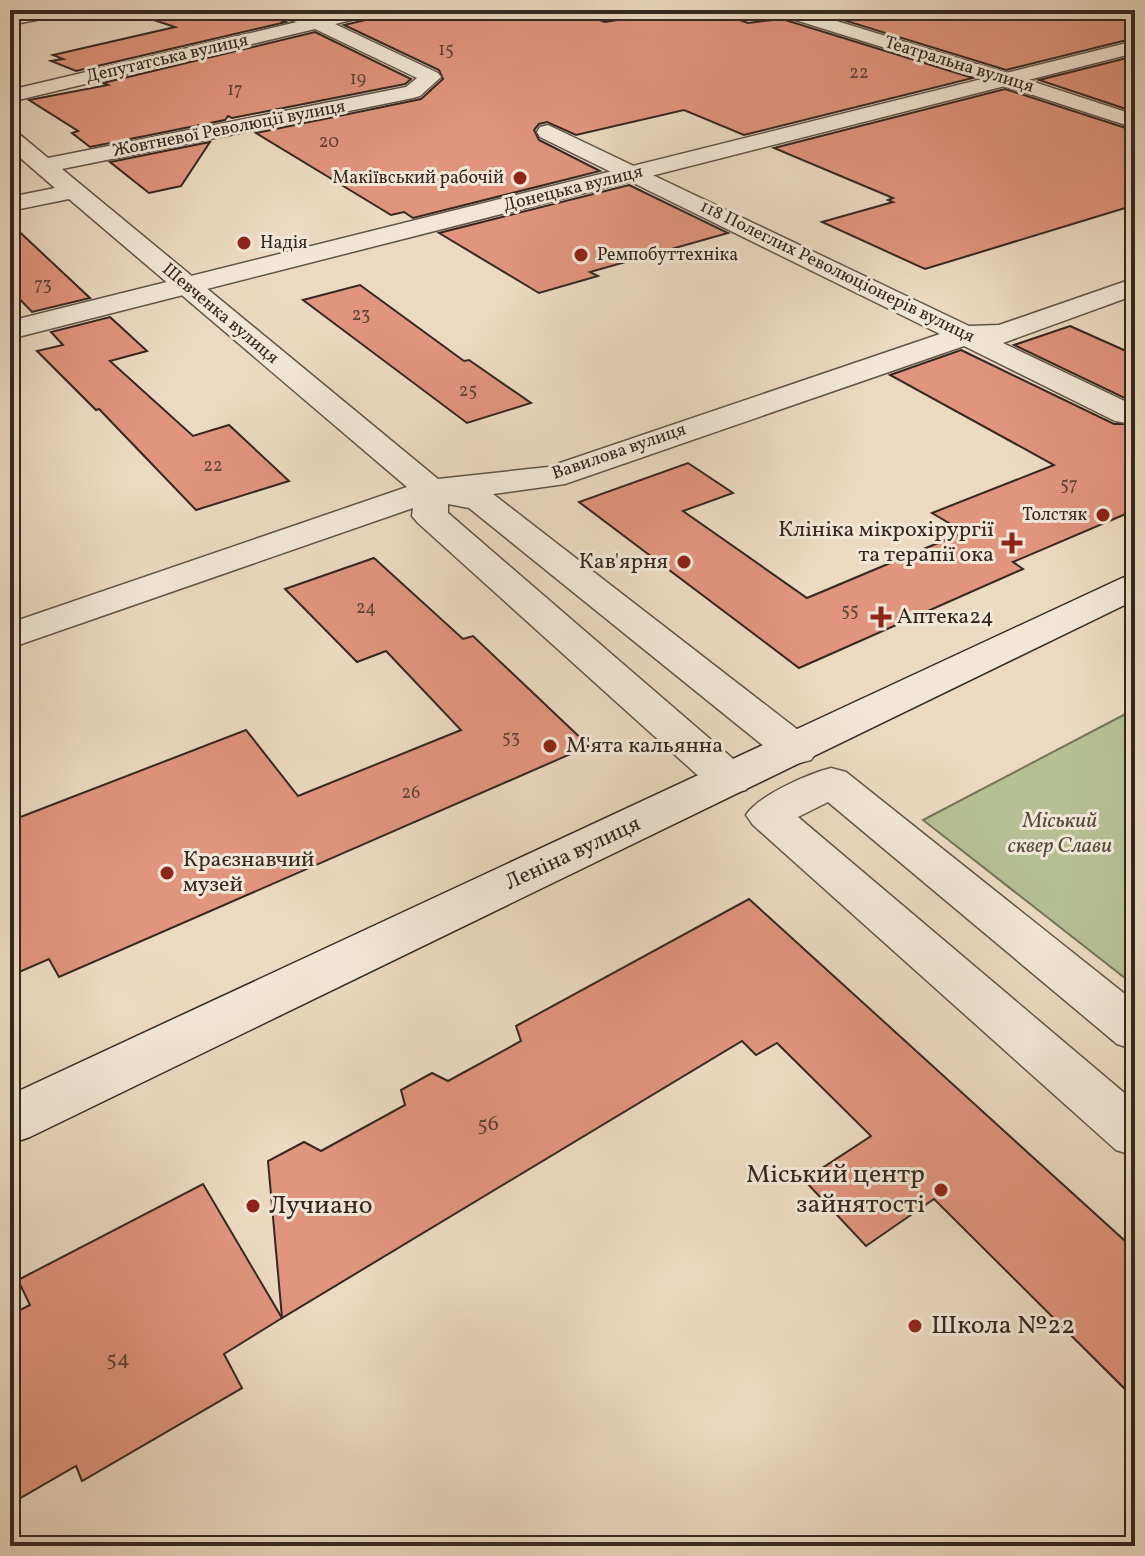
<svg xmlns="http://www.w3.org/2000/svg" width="1145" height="1556" viewBox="0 0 1145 1556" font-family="Vollkorn,serif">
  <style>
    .green { fill: #b6c094; stroke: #75745a; stroke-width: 2 }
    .building { fill: #e1947e; stroke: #342821; stroke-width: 2 }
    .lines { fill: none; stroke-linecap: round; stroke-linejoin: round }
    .pedestrian-casing { stroke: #625449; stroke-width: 3 }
    .minor-casing { stroke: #625449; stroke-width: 3 }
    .tertiary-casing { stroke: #625449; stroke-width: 3 }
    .secondary-casing { stroke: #342821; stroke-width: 3 }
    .pedestrian { fill: #f2e7d7; fill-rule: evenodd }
    .minor { fill: #f2e7d7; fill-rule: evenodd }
    .tertiary { fill: #f2e7d7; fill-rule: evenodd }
    .secondary { fill: #f2e7d7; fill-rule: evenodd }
    .poi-dot { fill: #8f2418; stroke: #f2e7d7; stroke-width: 3 }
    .labels { text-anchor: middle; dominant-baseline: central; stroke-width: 6; stroke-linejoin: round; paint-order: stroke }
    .number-label { font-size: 18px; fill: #5f4338 }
    .far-street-label { font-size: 18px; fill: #342821; stroke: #f2e7d7 }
    .far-poi-label { font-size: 18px; fill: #342821; stroke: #f2e7d7; text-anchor: end }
    .poi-label { font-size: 22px; fill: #342821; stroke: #f2e7d7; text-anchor: start }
    .park-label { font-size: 22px; font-style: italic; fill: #544e3e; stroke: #f2e7d7 }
    .street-label { font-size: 22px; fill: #342821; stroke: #f2e7d7 }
    .near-number-label { font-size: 22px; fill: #5f4338 }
    .near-poi-label { font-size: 26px; fill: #342821; stroke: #f2e7d7; text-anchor: start }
  </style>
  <rect width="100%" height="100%" fill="#ebdac1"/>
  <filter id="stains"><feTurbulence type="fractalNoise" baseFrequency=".0025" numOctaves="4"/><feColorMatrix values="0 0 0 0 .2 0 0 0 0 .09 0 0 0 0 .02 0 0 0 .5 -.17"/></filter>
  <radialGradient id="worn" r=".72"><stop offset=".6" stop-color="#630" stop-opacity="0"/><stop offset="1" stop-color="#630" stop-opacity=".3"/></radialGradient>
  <path class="green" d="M1135,709V986L923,820Z"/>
  <g class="building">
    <path d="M146,10H265L270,17L286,22L76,71L51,61L63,59L53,55L175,27L145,17Z"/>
    <path d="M383,10H569L605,22L680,10H711L748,23L782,19L973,78L744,135L684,110L576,135L547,122L539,124L534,130L539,140L600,171L413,218L404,212L391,215L256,133L421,99L443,79L439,70L344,25L378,17Z"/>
    <path d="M826,10H1093L1135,22V38L1006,70L817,12Z"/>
    <path d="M315,32L411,79L405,84L232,118L228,116L225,120L90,147L72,133L78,131L29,100L108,85L103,83Z"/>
    <path d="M1135,56V112L1039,80Z"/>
    <path d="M1005,89L1135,131V205L925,269L822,222L893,202L888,200L893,198L774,148Z"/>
    <path d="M210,142L181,186L149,193L110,162Z"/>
    <path d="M629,185L728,233L590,272L598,276L539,293L439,233Z"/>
    <path d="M10,223L90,298L32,312L10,289Z"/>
    <path d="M360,285L464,361L469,360L531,403L467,423L303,300Z"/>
    <path d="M110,317L147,351L110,361L193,436L229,425L289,481L196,510L99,409L96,410L37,351L63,345L51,332Z"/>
    <path d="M1070,326L1135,355V403L1014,345Z"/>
    <path d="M961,350L1114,424H1135V510L1013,562L1023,569L799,668L579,502L688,463L733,493L683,511L807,598L964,532L932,513L1054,465L890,375Z"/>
    <path d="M374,558L463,639L473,636L589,746L59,977L49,959L10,976V821L246,730L298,796L461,730L386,651L357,662L285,589Z"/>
    <path d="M749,899L1135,1250V1399L934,1199L866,1246L804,1180L871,1136L777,1043L756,1055L742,1041L282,1318L268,1161L304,1142L321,1151L405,1105L401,1090L432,1073L448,1081L521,1041L516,1026Z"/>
    <path d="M203,1184L282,1318L224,1354L242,1388L82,1481L76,1466L10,1504V1315L30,1305L18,1280Z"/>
  </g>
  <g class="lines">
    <g class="pedestrian-casing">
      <path id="pedestrian" d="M831,768L846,772L1135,1002V1050L1117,1044L828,802L798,817L1135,1102V1156L1116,1150L753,825L746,815C759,795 808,774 831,768Z"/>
    </g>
    <g class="minor-casing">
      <g id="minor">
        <path d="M34,10H70L67,14L10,25V15Z"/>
        <path d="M268,10H295L318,17L348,10H380L377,14L335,24L438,73L441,77L420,96L413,98L62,169L438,479L548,467L940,334L540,137L537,132L540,127L548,125L969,326L999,325L1135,278V295L1003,343L1135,406V421L1126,423L1115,421L964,346L565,484L493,494L811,740L818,750L811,760L796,764L781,760L469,508L448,504V513L746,770L752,780L746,790L730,794L714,790L418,523L412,516L413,508L10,648V623L407,487L69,199L10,211V197L55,188L10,149V131L18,133L48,158L406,87L417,78L315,29L10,102V90L297,22L271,14Z"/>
        <path d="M773,10H801L1012,75L1015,79L1005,85L998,83L776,14Z"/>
      </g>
    </g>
    <g class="tertiary-casing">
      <path id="tertiary" d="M1135,41V53L1028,80L1135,115V128L1005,86L10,339V321Z"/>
    </g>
    <g class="secondary-casing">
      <path id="secondary" d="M1135,575V600L30,1137L10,1144V1095L1122,578Z"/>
    </g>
    <use href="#pedestrian" class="pedestrian"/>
    <use href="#minor" class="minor"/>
    <use href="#tertiary" class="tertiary"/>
    <use href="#secondary" class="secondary"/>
  </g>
  <g class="poi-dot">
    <circle cx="520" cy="178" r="8"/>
    <circle cx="244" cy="243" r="8"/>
    <circle cx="581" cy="255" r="8"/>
    <circle cx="1103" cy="515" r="8"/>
    <path d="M1008 531h8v8h8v8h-8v8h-8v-8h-8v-8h8z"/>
    <circle cx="684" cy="562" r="8"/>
    <path d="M877 605h8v8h8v8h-8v8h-8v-8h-8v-8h8z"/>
    <circle cx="550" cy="746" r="8"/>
    <circle cx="167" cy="873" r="8"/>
    <circle cx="941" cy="1190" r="8"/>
    <circle cx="253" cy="1206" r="8"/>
    <circle cx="915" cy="1326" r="8"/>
  </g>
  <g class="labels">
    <g class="number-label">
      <text x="446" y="50">15</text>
      <text x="859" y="73">22</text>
      <text x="358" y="79">19</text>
      <text x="235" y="90">17</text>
      <text x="329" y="142">20</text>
      <text x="43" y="285">73</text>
      <text x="361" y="315">23</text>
      <text x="468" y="391">25</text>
      <text x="213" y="466">22</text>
      <text x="1069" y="485">57</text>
      <text x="366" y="608">24</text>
      <text x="850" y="611">55</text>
      <text x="511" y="738">53</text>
      <text x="411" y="793">26</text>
    </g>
    <g class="far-street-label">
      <text transform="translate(167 59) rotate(-13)">Депутатська вулиця</text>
      <text transform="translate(959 65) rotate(17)">Театральна вулиця</text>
      <text transform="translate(229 129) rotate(-11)">Жовтневої Революції вулиця</text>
      <text transform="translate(573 189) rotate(-14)">Донецька вулиця</text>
      <text transform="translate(837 272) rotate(26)">118 Полеглих Революціонерів вулиця</text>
      <text transform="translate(220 314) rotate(40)">Шевченка вулиця</text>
      <text transform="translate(619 452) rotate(-19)">Вавилова вулиця</text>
    </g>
    <g class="far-poi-label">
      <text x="504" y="178">Макіївський рабочій</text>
      <text x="260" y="243" text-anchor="start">Надія</text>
      <text x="597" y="255" text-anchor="start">Ремпобуттехніка</text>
      <text x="1087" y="515">Толстяк</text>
    </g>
    <g class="poi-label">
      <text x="994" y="530" text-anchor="end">Клініка мікрохірургії<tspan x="994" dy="25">та терапії ока</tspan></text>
      <text x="668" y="562" text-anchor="end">Кав'ярня</text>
      <text x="897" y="617">Аптека24</text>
      <text x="566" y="746">М'ята кальянна</text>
      <text x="183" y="860">Краєзнавчий<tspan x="183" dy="25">музей</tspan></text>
    </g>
    <g class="park-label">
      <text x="1060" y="821">Міський<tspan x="1060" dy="25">сквер Слави</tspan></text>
    </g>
    <g class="street-label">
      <text transform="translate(573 854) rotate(-25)">Леніна вулиця</text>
    </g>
    <g class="near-number-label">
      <text x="488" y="1124">56</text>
      <text x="118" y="1359">54</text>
    </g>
    <g class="near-poi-label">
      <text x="925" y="1175" text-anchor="end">Міський центр<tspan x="925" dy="30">зайнятості</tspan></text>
      <text x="269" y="1206">Лучиано</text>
      <text x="931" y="1326">Школа №22</text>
    </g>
  </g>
  <rect width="1145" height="1556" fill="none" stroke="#ebdac1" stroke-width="40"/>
  <rect x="12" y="12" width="1121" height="1532" fill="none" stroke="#342821" stroke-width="4"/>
  <rect x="20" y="20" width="1105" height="1516" fill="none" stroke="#342821" stroke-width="2"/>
  <rect width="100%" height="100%" filter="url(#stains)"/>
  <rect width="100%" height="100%" fill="url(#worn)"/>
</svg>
